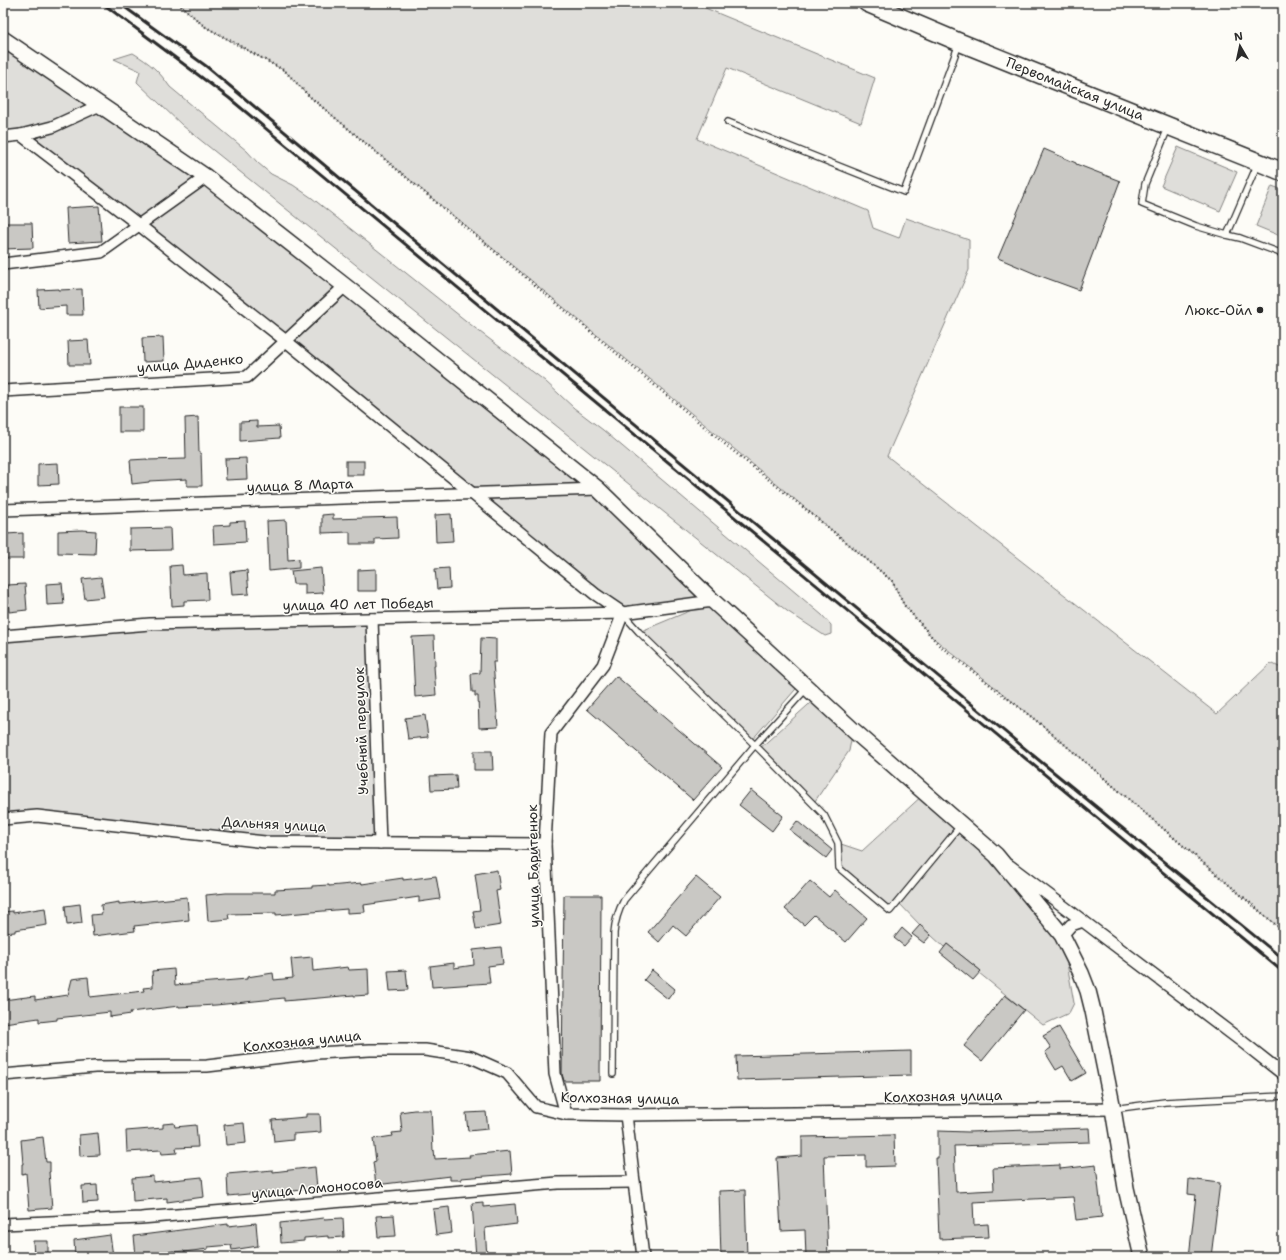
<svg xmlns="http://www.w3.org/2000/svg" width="1286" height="1260" viewBox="0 0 1286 1260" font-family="'Shantell Sans',sans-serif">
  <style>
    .green { fill: #dfdeda; stroke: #858482 }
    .building { fill: #c9c8c4; stroke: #2b2b2b }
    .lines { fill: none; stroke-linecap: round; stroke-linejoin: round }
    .lane-casing { stroke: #2b2b2b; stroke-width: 8 }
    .street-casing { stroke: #2b2b2b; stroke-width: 14 }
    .secondary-casing { stroke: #2b2b2b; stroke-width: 18 }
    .primary-casing { stroke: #2b2b2b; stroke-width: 20 }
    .path { stroke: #2b2b2b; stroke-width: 2.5; stroke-dasharray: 1 3; stroke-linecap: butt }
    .lane { stroke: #fdfcf7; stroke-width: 5.5 }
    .street { stroke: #fdfcf7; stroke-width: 11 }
    .secondary { stroke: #fdfcf7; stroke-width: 15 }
    .primary { stroke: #fdfcf7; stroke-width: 17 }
    .rail { stroke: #2b2b2b; stroke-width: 3 }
    .poi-dot { fill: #2b2b2b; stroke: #fdfcf7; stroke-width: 1.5 }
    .labels { text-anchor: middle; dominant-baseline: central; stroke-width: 3; stroke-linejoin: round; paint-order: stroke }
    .street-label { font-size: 14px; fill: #2b2b2b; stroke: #fdfcf7 }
    .poi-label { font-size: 14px; fill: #2b2b2b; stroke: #fdfcf7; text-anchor: end }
  </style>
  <rect width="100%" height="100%" fill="#fdfcf7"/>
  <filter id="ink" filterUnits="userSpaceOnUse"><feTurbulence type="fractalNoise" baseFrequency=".025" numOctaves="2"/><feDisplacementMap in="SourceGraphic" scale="8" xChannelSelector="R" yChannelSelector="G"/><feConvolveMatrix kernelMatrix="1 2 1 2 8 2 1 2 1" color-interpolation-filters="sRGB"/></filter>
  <g filter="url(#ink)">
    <g class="green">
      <path d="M178,3H693L875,78L861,123L727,68L697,139L868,211L873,228L899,238L906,218L969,240V270L887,456L1217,714L1271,663L1283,669V931L1043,726L932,637L904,605L892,581L851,546L309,96L285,71L204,26Z"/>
      <path d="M3,40L100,105L598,489L801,683L751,741L639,632L711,602L623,613L21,135L3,137Z"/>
      <path d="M133,53C151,64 158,70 170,87L247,151L258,163L271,174L293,185L312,198L480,332L545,381L574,408L603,430L822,615L831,625V634L825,636L787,611L183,126L137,82L140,71L114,59Z"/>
      <path d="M1178,147L1237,172L1220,211L1161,186Z"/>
      <path d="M1272,186L1283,190V237L1256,226Z"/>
      <path d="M372,619L380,843L265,842L37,816L3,819V636Z"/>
      <path d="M817,697L853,730L849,751L813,804L759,749Z"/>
      <path d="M925,793L996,855L1062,935L1074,1003L1069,1013L1043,1025L979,973L981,971L947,944L944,947L920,925L898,902L890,911L839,868L838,843L862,851Z"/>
    </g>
    <g class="building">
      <path d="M1044,149L1076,163V164L1120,181L1079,290L1038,275L998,258Z"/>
      <path d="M99,206L102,241L68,243L66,208Z"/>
      <path d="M3,223H32L33,248L3,249Z"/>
      <path d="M59,289V290L82,289L83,315H66V306L39,308L38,290Z"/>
      <path d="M163,337L164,361L143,362L142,338Z"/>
      <path d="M88,340L90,365H69L68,341Z"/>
      <rect x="119" y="407" width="24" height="25"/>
      <path d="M198,417L199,453H201L202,486H187V479L149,481V482L132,484L130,460L147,459V460L186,459L185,418Z"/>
      <path d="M257,421V427L279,426L280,438L240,441V422Z"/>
      <path d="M246,458L247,479L226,480L225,459Z"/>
      <rect x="346" y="461" width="18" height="14"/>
      <path d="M58,463L59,484L38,485V464Z"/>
      <path d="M333,514V519L397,517L398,538L375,539V544H350V532L322,533V515Z"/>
      <path d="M451,514L453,541L436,542L435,515Z"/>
      <path d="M286,520L288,560L299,559V568L269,571L267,521Z"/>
      <path d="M245,521L246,542L214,544L213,526L230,525V522Z"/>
      <path d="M170,528L171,550L130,551V529Z"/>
      <path d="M82,530L96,531L95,554L58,553V531Z"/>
      <path d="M23,533V559H6V534Z"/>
      <path d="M182,565L183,575L207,573L208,600L184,601V605L172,606L170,566Z"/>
      <path d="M321,568L323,593L305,594V584H293L291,571Z"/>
      <path d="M449,568L450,588L437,589L435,569Z"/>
      <path d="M376,569V591H358V570Z"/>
      <path d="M247,570L249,594L232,595L230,572Z"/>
      <path d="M101,577L104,597L85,599L82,579Z"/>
      <path d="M62,583L64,604L47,605L46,584Z"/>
      <path d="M25,584L27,610L9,612L7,585Z"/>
      <path d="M434,636L435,666H434L436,695L415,697L412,637Z"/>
      <path d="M481,638L496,639V662H493L498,727L479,728L478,696H475V692H472L471,674L480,673Z"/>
      <path d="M616,676L722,767L693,800L587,709Z"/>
      <path d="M425,715L428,737L408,739L405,718Z"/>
      <path d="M474,751H492L493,770H474Z"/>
      <path d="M456,775L457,789L431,790L430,776Z"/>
      <path d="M751,790L783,816L772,831L739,805Z"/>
      <path d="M797,821L832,850L826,858L790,830Z"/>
      <path d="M497,870L500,890L496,891L501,925L476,929L473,911L480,910L475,874Z"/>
      <path d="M436,876L440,899L419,902V897L364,905L365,912L347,913V909L276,915V913L228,914L229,919L208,921L206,895L226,893H275V890L312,888V886L329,885V886L362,883V884L403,878V880Z"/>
      <path d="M696,877L720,897L686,936L673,925L659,942L648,932Z"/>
      <path d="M810,881L829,897L835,890L867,918L846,942L814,915L804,925L785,909Z"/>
      <path d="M564,895H601L600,1081H564L562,1074Z"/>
      <path d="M187,897L189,920L134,926L135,931L93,936L91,915L102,914L101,905L119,902V904Z"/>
      <path d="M80,904L82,923L67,925L65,906Z"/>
      <path d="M45,908L47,925L15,930V932L3,933V912L13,911V913Z"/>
      <path d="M920,925L931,935L924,943L912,934Z"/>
      <path d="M902,928L912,937L904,946L894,938Z"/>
      <path d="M947,944L981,971L973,980L940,953Z"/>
      <path d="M501,947L503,964L488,966L490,983L432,987L430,966L454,963V968L474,965L473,950Z"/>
      <path d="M312,957L313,971L348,967L349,970L368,969L369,995L354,996V995L284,1001V998L216,1005L179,1007V1006L130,1012L131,1014L110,1017V1012L57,1018V1020L39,1022V1018L4,1023L3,1000L35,996V1000L68,995L72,979L88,977L90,997L144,991L143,988L153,987L152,971L174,969L175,985L247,979V977L273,973L274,980L293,978L291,959Z"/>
      <path d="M406,970L408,990L390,991L388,971Z"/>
      <path d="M652,970L675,989L668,999L644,980Z"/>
      <path d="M1005,995L1024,1010L982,1061L964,1046Z"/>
      <path d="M1059,1027L1086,1073L1072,1081L1063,1066L1056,1070L1045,1052L1051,1048L1043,1036Z"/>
      <path d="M911,1051V1075L737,1080L736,1056Z"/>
      <path d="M414,1110H431L433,1151L434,1150L435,1159L470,1157L469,1155L510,1151L512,1174L461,1178V1180H450V1176L376,1185L373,1162L376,1161L373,1139L393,1136L392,1133L402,1132L400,1112Z"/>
      <path d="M486,1112L488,1129L468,1131L466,1113Z"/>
      <path d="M306,1114H320L321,1132L293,1134V1140L274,1142L272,1120L306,1117Z"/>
      <path d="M174,1123L175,1127L196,1125L198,1147L176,1148L177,1153L162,1154L161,1150L127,1152L126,1131L163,1128V1124Z"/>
      <path d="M244,1123L246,1143L226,1145L224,1125Z"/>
      <path d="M1089,1128L1090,1142L954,1146L956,1192L994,1190L993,1168L1060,1165V1169L1096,1165L1102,1217L1076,1220L1073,1197L973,1202L974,1225L988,1224L989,1237L939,1239L936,1158H938V1131L968,1132Z"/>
      <path d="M98,1133L100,1155L80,1156L79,1135Z"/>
      <path d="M894,1135L895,1166L866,1167V1155L824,1156L828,1257H806L805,1230L781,1231L777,1158L802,1156V1137Z"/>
      <path d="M43,1137L46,1162H50V1172H49L52,1208L29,1210L26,1173L22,1174V1164H23L21,1140Z"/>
      <path d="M315,1167L317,1188L270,1194L269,1192L228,1196L227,1174L273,1170V1172Z"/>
      <path d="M153,1176V1182L202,1177L204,1197L167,1202V1198L133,1201L132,1178Z"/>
      <path d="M1189,1179L1220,1183L1211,1257H1189L1196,1195L1188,1194Z"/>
      <path d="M97,1185L98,1202L83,1203L82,1186Z"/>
      <path d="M745,1190L747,1257H721L719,1191Z"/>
      <path d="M483,1202V1207L515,1204L517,1224L485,1228L487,1257H476L472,1203Z"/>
      <path d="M449,1207L452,1233L436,1235L433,1209Z"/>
      <path d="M394,1215L396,1236L378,1237L376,1216Z"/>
      <path d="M324,1218V1219L343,1218L344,1237L328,1238V1236L304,1238V1241L281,1243L280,1223Z"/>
      <path d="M256,1223L258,1246L232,1250L231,1245L208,1247V1249L184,1252V1251L174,1252V1251L136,1256L134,1236L228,1224V1226Z"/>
      <path d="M110,1235L113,1256L94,1257L93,1254L75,1256L74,1240Z"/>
      <path d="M33,1241H48V1257H34Z"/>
    </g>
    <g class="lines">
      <g class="lane-casing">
        <g id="lane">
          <path d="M728,122L904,192L959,44"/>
          <path d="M1168,128L1145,184L1142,204L1196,226L1227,235"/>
          <path d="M1258,163L1227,235L1240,238L1283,254"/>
          <path d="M623,614L639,632L759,749L824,815L838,843L839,868L890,911L961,825"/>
          <path d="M613,1074L614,933C615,920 618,911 624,900L755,745L807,688"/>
          <path d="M1113,1109L1165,1102L1283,1096"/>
        </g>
      </g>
      <g class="street-casing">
        <g id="street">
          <path d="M21,135L139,225L286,341L595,594L623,613L603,665L551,733L545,844L555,1074L566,1114"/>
          <path d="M3,137L21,135L52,127L100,105"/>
          <path d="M3,264L101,252L206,177"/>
          <path d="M3,391L247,377L345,286"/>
          <path d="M3,510L598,489"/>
          <path d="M372,619L380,843"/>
          <path d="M3,636L150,624L623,613L713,601"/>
          <path d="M3,819L37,816L265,842L545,844"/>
          <path d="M1010,866L1083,921"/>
          <path d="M1062,935L1071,925L1083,921L1240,1040L1283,1074"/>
          <path d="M3,1075L95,1067L207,1066L317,1053L370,1050H425L471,1057L507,1073L536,1107L566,1114L626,1115L1113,1109"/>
          <path d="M626,1115L643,1257"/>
          <path d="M3,1224L141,1218L558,1183L634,1182"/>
        </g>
      </g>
      <g class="secondary-casing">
        <path id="secondary" d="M3,39L206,177L345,286L598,489L713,601L853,730L996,855L1062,935L1081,973L1088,991L1093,1011L1113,1109L1126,1188L1142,1257"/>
      </g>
      <g class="primary-casing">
        <g id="primary">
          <path id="s1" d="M867,3L959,42L1283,172"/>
        </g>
      </g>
      <path class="path" d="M178,3L204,26L285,71L309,96L732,450L851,546L892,581L904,605L939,645L1043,726L1283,931"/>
      <use href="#lane" class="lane"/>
      <use href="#street" class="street"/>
      <use href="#secondary" class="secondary"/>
      <use href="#primary" class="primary"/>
      <g class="rail">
        <path d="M102,3L229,98L1283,972"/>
        <path d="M119,3L206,66L390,220L1040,761L1283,959"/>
      </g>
    </g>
  </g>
  <circle class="poi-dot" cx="1260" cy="310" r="4"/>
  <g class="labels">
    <g class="street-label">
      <text stroke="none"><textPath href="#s1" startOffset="225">Первомайская улица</textPath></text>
      <text transform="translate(190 363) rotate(-5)">улица Диденко</text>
      <text transform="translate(300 485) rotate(-2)">улица 8 Марта</text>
      <text transform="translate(358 604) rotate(-1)">улица 40 лет Победы</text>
      <text transform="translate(361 731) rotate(-92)">Учебный переулок</text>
      <text transform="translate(274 824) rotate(3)">Дальняя улица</text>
      <text transform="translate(533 866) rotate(-91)">улица Баритенюк</text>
      <text transform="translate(302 1041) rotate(-6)">Колхозная улица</text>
      <text transform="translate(943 1096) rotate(-1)">Колхозная улица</text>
      <text transform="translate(620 1098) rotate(1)">Колхозная улица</text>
      <text transform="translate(317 1188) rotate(-5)">улица Ломоносова</text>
    </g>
    <g class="poi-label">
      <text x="1252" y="310">Люкс-Ойл</text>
    </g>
  </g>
  <rect width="1286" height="1260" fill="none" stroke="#fdfcf7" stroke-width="16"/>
  <rect x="8" y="8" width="1270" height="1244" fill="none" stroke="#2b2b2b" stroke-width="1.5" filter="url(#ink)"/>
  <g transform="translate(1240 46) rotate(351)" stroke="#fdfcf7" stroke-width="3" paint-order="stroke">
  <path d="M0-3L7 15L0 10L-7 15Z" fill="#2b2b2b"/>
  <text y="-6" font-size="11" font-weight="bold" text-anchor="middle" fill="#2b2b2b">N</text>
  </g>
</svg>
